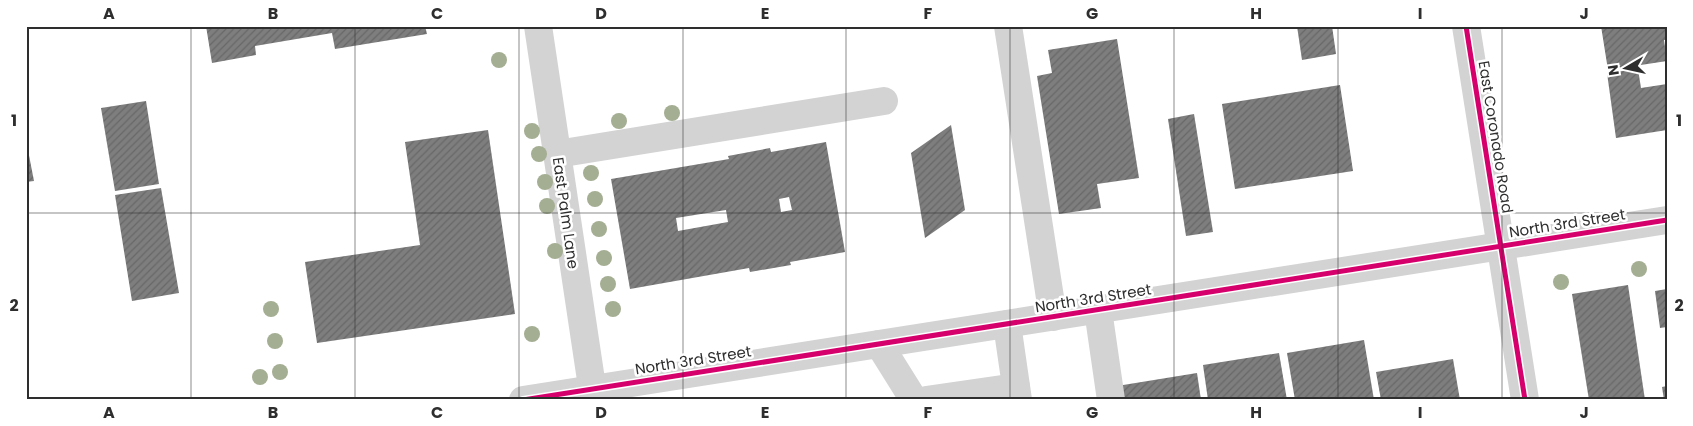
<svg xmlns="http://www.w3.org/2000/svg" width="1693" height="426" viewBox="0 0 1693 426" font-family="Poppins,sans-serif">
  <style>
    .building { fill: url(#building-hatch); fill-rule: evenodd }
    .lines { fill: none; stroke-linecap: round; stroke-linejoin: round }
    .minor { stroke: #d3d3d3; stroke-width: 28 }
    .cycleway-casing { stroke: #fff; stroke-width: 8 }
    .cycleway { stroke: #d6006c; stroke-width: 5 }
    .tree { fill: #a4ae92 }
    .grid { fill: none; stroke: #2e2e2e; stroke-width: 1; stroke-opacity: 0.55 }
    .labels { text-anchor: middle; dominant-baseline: central; stroke-width: 5; stroke-linejoin: round; paint-order: stroke }
    .street-label { font-size: 15px; fill: #2e2e2e; stroke: #fff }
    .neatline { fill: none; stroke: #2e2e2e; stroke-width: 2 }
    .grid-label { font-size: 16px; text-anchor: middle; font-weight: bold; fill: #2e2e2e }
  </style>
  <defs>
    <pattern id="building-hatch" width="6" height="6" patternUnits="userSpaceOnUse" patternTransform="scale(1.25)"><rect width="6" height="6" fill="#7e7e7e"/><path d="M-1 1l2-2M0 6l6-6M5 7l2-2" fill="none" stroke="#686868"/></pattern>
  </defs>
  <rect width="100%" height="100%" fill="#fff"/>
  <g class="building">
    <path d="M206,26H425L427,34L335,49L332,33L255,46L256,55L212,63Z"/>
    <path d="M1297,26H1332L1336,54L1302,60Z"/>
    <path d="M1601,26H1667V40H1664L1667,61L1608,70Z"/>
    <path d="M1117,39L1139,178L1097,184L1101,208L1059,214L1037,76L1052,73L1048,50Z"/>
    <path d="M1638,69L1641,88L1667,84V130L1616,138L1607,73Z"/>
    <path d="M1340,85L1353,171L1235,189L1222,104Z"/>
    <path d="M146,101L159,184L115,191L101,108Z"/>
    <path d="M1194,114L1213,232L1186,236L1168,119Z"/>
    <path d="M951,125L965,210L925,238L911,153Z"/>
    <path d="M488,130L515,314L317,343L305,262L420,245L405,142Z"/>
    <path d="M26,140L34,181L26,182Z"/>
    <path d="M826,142L845,252L790,262L791,265L750,272L749,268L630,289L611,179L729,159L728,156L770,148L771,152ZM789,197L792,210L781,212L779,199ZM726,210L728,222L678,231L676,218Z"/>
    <path d="M161,188L179,293L132,301L115,195Z"/>
    <path d="M1628,285L1645,400H1589L1572,294Z"/>
    <path d="M1667,289V327L1660,328L1655,291Z"/>
    <path d="M1364,340L1374,400H1295L1287,353Z"/>
    <path d="M1279,353L1287,400H1208L1203,365Z"/>
    <path d="M1453,359L1460,400H1381L1376,372Z"/>
    <path d="M1197,373L1201,400H1119L1117,386Z"/>
    <path d="M1667,386V400H1664L1662,387Z"/>
  </g>
  <g class="lines">
    <g class="minor">
      <path d="M538,26L594,400"/>
      <path d="M1008,26L1053,317"/>
      <path d="M1466,26L1525,400"/>
      <path d="M557,154L884,101"/>
      <path d="M1098,310L1111,400"/>
      <path d="M1007,324L1018,400"/>
      <path d="M879,344L914,400"/>
      <path d="M523,400L1667,220"/>
      <path d="M926,400L1016,387"/>
    </g>
    <g class="cycleway-casing">
      <g id="cycleway">
        <path d="M1466,26L1525,400"/>
        <path d="M523,400L1667,220"/>
      </g>
    </g>
    <use href="#cycleway" class="cycleway"/>
  </g>
  <g class="tree">
    <circle cx="499" cy="60" r="8"/>
    <circle cx="672" cy="113" r="8"/>
    <circle cx="619" cy="121" r="8"/>
    <circle cx="532" cy="131" r="8"/>
    <circle cx="539" cy="154" r="8"/>
    <circle cx="591" cy="173" r="8"/>
    <circle cx="545" cy="182" r="8"/>
    <circle cx="595" cy="199" r="8"/>
    <circle cx="547" cy="206" r="8"/>
    <circle cx="599" cy="229" r="8"/>
    <circle cx="555" cy="251" r="8"/>
    <circle cx="604" cy="258" r="8"/>
    <circle cx="1639" cy="269" r="8"/>
    <circle cx="1561" cy="282" r="8"/>
    <circle cx="608" cy="284" r="8"/>
    <circle cx="271" cy="309" r="8"/>
    <circle cx="613" cy="309" r="8"/>
    <circle cx="532" cy="334" r="8"/>
    <circle cx="275" cy="341" r="8"/>
    <circle cx="280" cy="372" r="8"/>
    <circle cx="260" cy="377" r="8"/>
  </g>
  <path class="grid" d="M191,26V400M355,26V400M519,26V400M683,26V400M846,26V400M1010,26V400M1174,26V400M1338,26V400M1502,26V400M26,213H1667"/>
  <g class="labels">
    <g class="street-label">
      <text transform="translate(1496 137) rotate(81)">East Coronado Road</text>
      <text transform="translate(566 213) rotate(82)">East Palm Lane</text>
      <text transform="translate(1567 223) rotate(-9)">North 3rd Street</text>
      <text transform="translate(1093 298) rotate(-9)">North 3rd Street</text>
      <text transform="translate(693 360) rotate(-9)">North 3rd Street</text>
    </g>
  </g>
  <rect width="1693" height="426" fill="none" stroke="#ffffff" stroke-width="55"/>
  <g transform="translate(1626 68) rotate(261)" stroke="#ffffff" stroke-width="4" paint-order="stroke">
  <path d="M0-4L9 19L0 12L-9 19Z" fill="#2e2e2e"/>
  <text y="-8" font-size="14" font-weight="bold" text-anchor="middle" fill="#2e2e2e">N</text>
  </g>
  <rect x="28" y="28" width="1638" height="370" class="neatline"/>
  <g class="grid-label">
    <text x="109" y="19">A</text>
    <text x="273" y="19">B</text>
    <text x="437" y="19">C</text>
    <text x="601" y="19">D</text>
    <text x="765" y="19">E</text>
    <text x="928" y="19">F</text>
    <text x="1092" y="19">G</text>
    <text x="1256" y="19">H</text>
    <text x="1420" y="19">I</text>
    <text x="1584" y="19">J</text>
    <text x="14" y="126">1</text>
    <text x="1679" y="126">1</text>
    <text x="14" y="311">2</text>
    <text x="1679" y="311">2</text>
    <text x="109" y="418">A</text>
    <text x="273" y="418">B</text>
    <text x="437" y="418">C</text>
    <text x="601" y="418">D</text>
    <text x="765" y="418">E</text>
    <text x="928" y="418">F</text>
    <text x="1092" y="418">G</text>
    <text x="1256" y="418">H</text>
    <text x="1420" y="418">I</text>
    <text x="1584" y="418">J</text>
  </g>
</svg>
